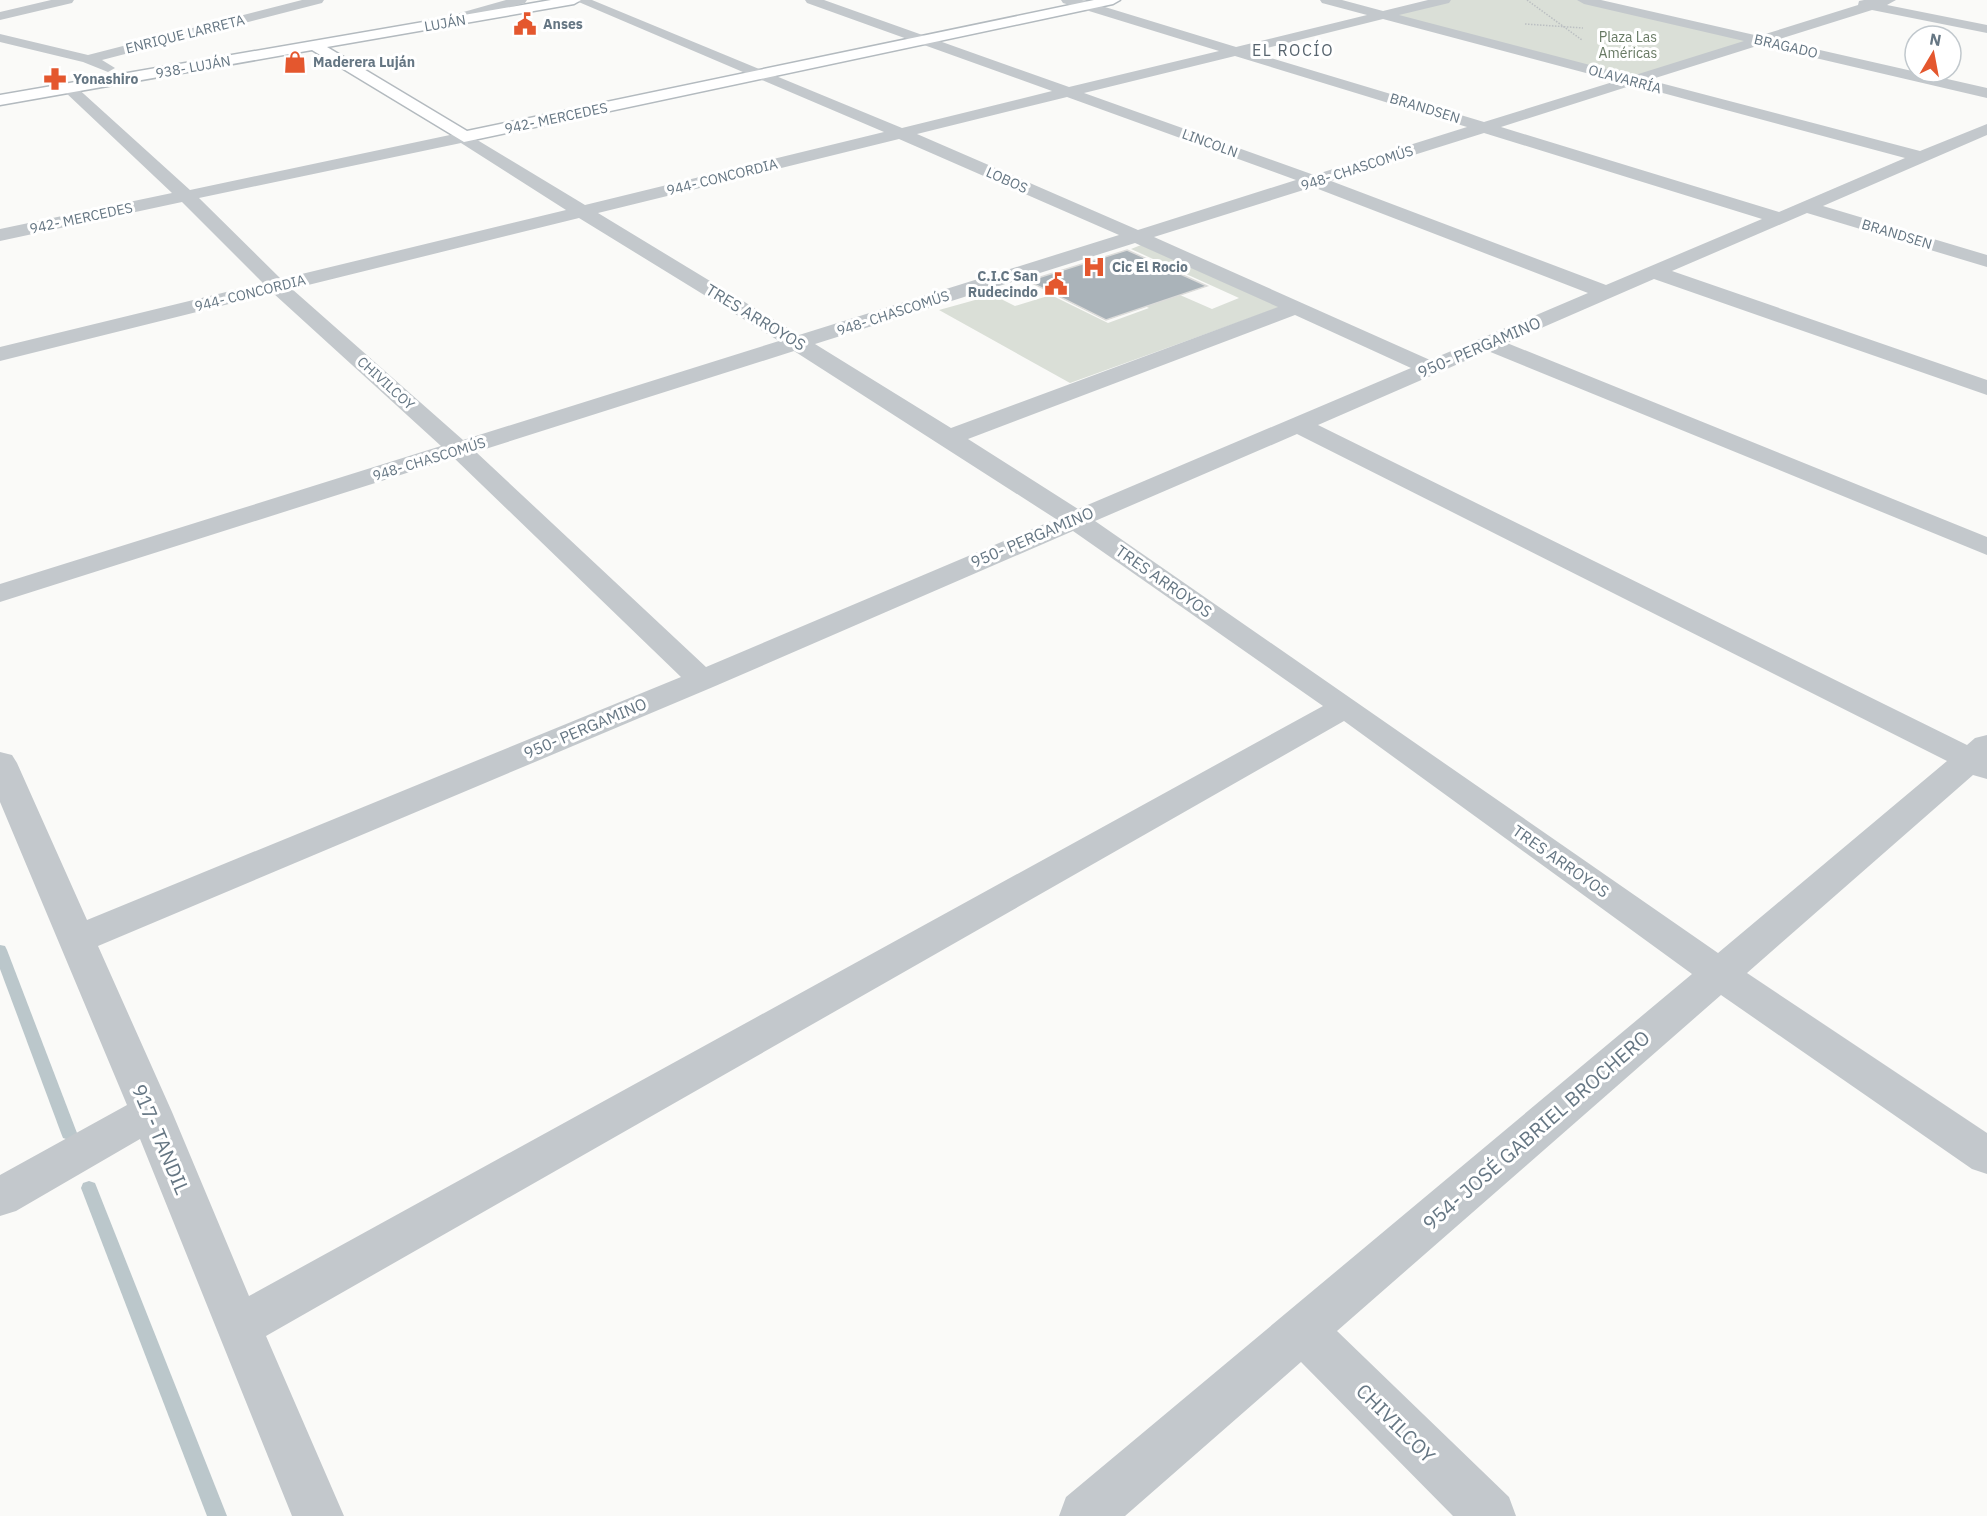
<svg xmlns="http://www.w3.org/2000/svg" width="1987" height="1516" viewBox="0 0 1987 1516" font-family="'IBM Plex Sans',sans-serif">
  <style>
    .green { fill: #dadfd7 }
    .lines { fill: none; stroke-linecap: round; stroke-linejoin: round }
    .stream { fill: #bbc7cb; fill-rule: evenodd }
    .building { fill: #aab3b9; stroke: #dcdcda; stroke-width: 1.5 }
    .secondary-casing { stroke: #b3babf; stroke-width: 3 }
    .path { stroke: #bbbfc2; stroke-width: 1.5; stroke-dasharray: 1.5 1.5; stroke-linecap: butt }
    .street { fill: #c3c8cc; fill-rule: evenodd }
    .secondary { fill: #fff; fill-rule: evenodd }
    .labels { text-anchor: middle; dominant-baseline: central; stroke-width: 6; stroke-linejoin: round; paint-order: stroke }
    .far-street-label { font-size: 14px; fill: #657683; stroke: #fff }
    .far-poi-label { font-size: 14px; font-weight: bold; fill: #657683; stroke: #fff; text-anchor: start }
    .far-park-label { font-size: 14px; fill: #687a64; stroke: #fff }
    .far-quarter-label { font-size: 16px; letter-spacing: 1.5px; fill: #57646e; stroke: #fff }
    .street-label { font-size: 16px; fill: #657683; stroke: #fff }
    .near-street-label { font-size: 20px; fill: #657683; stroke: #fff }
  </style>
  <rect width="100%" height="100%" fill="#fafaf8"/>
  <g class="green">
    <path d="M1444,0H1584L1759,40L1632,81L1383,15Z"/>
    <path d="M1141,245L1280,307L1070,383L939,310L993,295L1015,306L1051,295L1108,323L1149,308L1094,282L1125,271L1212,309L1239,298L1131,249Z"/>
  </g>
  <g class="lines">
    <g class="stream">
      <path d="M0,945L5,946L7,950L77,1133L75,1138L69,1140L63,1138L61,1133L0,969Z"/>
      <path d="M89,1181L95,1183L97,1188L227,1516H207L81,1188L83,1183Z"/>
    </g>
  </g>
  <path class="building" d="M1127,250L1207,286L1106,320L1028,281Z"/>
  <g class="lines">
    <g class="secondary-casing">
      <path id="secondary" d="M551,0H581L574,4L327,47L467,131L1094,0H1120L1113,4L464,142L312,50L0,105V95Z"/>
    </g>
    <g class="path">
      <path d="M1527,0L1582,40"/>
      <path d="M1525,24L1583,28"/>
    </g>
    <g class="street">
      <path d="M51,0H74L72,3L0,20V12Z"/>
      <path d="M302,0H324L322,3L102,60L115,68L108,72L83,62L0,42V34L88,55Z"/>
      <path d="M506,0H527L525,3L438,28L433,29L426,25L428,22Z"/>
      <path d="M574,0H592L902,128L1052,91L807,3L805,0H824L1069,87L1219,51L1063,3L1061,0H1082L1236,47L1367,15L1322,3L1320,0H1342L1383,11L1428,0H1451L1449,3L1399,15L1632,76L1744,41L1584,4L1577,0H1601L1759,36L1858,5L1859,1L1864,0H1896L1887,5L1987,25V33L1872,10L1776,40L1987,88V98L1760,45L1649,80L1920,151L1987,124V135L1823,206L1987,255V267L1807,213L1672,271L1987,380V395L1654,279L1507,343L1987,537V555L1488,351L1318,425L1967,745L1975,738L1987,735V779L1973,775L1747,973L1987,1133V1174L1972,1169L1721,995L1337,1331L1509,1497L1516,1516H1453L1301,1362L1125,1516H1059L1066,1497L1692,974L1344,721L266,1336L344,1516H292L140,1139L16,1211L0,1216V1175L127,1105L0,802V752L12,755L17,763L87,920L681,677L454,458L0,602V584L441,446L273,293L0,361V347L263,283L182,202L0,241V229L172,193L64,91L61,88L64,85H74L190,190L464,132L585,205L884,132ZM1383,19L1616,81L1484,122L1251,52ZM1235,56L1467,127L1314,175L1084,93ZM1633,85L1905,158L1779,212L1501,127ZM1067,97L1296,180L1138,230L917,134ZM1484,133L1762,219L1606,285L1331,181ZM899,139L1119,235L799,335L598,213ZM461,143L566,210L281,279L199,198ZM1313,187L1588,293L1430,360L1154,237ZM579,218L779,341L463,440L292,289ZM1135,243L1278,307L951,428L815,344ZM1295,315L1411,368L1078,509L968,439ZM794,351L1056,519L706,667L476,452ZM1297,434L1947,761L1718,953L1095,521ZM1073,531L1323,706L249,1296L172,1112L98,946L713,687Z"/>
    </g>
    <use href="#secondary" class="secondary"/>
  </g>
  <defs>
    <g id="civic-bare" transform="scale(1.8)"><path d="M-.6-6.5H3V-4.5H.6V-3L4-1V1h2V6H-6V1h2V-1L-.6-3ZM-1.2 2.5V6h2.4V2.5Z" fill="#e4572e" stroke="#fff" stroke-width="2.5" paint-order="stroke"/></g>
    <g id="shop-bare" transform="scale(1.8)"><path d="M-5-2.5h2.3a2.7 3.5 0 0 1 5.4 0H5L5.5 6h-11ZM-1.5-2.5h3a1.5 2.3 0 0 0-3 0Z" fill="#e4572e" stroke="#fff" stroke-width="2.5" paint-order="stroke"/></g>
    <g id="pharmacy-bare" transform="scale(1.8)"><path d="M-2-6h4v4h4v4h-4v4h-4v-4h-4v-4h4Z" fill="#e4572e" stroke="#fff" stroke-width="2.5" paint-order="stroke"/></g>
    <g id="hospital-bare" transform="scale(1.8)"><path d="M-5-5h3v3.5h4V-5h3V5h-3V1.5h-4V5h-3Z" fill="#e4572e" stroke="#fff" stroke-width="2.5" paint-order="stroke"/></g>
  </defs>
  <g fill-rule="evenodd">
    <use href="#civic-bare" x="525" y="24"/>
    <use href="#shop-bare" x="295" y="62"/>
    <use href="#pharmacy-bare" x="55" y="79"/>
    <use href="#hospital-bare" x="1094" y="267"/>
    <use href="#civic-bare" x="1056" y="284"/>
  </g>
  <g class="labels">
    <g class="far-street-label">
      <text transform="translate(445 23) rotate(-10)">LUJÁN</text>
      <text transform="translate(185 34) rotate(-14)">ENRIQUE LARRETA</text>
      <text transform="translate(1786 46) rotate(13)">BRAGADO</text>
      <text transform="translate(193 67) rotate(-10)">938- LUJÁN</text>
      <text transform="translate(1625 79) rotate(15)">OLAVARRÍA</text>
      <text transform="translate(1425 108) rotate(17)">BRANDSEN</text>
      <text transform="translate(556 118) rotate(-12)">942- MERCEDES</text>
      <text transform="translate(1210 143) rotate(20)">LINCOLN</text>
      <text transform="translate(1357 168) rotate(-18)">948- CHASCOMÚS</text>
      <text transform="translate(722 177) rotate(-14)">944- CONCORDIA</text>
      <text transform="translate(1007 180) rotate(24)">LOBOS</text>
      <text transform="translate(81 218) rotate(-12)">942- MERCEDES</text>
      <text transform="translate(1897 234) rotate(17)">BRANDSEN</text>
      <text transform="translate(250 293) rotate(-14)">944- CONCORDIA</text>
      <text transform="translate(893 313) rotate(-18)">948- CHASCOMÚS</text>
      <text transform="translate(386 383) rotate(42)">CHIVILCOY</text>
      <text transform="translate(429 459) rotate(-17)">948- CHASCOMÚS</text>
    </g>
    <g class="far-poi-label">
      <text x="543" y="24">Anses</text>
      <text x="313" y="62">Maderera Luján</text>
      <text x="73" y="79">Yonashiro</text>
      <text x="1112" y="267">Cic El Rocio</text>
      <text x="1038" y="276" text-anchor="end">C.I.C San<tspan x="1038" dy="16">Rudecindo</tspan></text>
    </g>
    <g class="far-park-label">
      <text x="1628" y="37">Plaza Las<tspan x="1628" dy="16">Américas</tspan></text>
    </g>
    <g class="far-quarter-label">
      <text x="1293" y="50">EL ROCÍO</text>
    </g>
    <g class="street-label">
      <text transform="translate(756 317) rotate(31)">TRES ARROYOS</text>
      <text transform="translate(1479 347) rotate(-23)">950- PERGAMINO</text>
      <text transform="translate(1032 537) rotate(-23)">950- PERGAMINO</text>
      <text transform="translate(1164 581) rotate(35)">TRES ARROYOS</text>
      <text transform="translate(585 728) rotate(-23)">950- PERGAMINO</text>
      <text transform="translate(1561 861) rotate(35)">TRES ARROYOS</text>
    </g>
    <g class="near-street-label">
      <text transform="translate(1536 1130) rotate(-41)">954- JOSÉ GABRIEL BROCHERO</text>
      <text transform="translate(161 1139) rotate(67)">917- TANDIL</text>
      <text transform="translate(1396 1423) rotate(45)">CHIVILCOY</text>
    </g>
  </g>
  <g transform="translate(1933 54) rotate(10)"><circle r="28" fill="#ffffff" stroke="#c1c8cd" stroke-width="1.5"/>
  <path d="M0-4.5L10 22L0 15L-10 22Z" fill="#e4572e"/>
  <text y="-9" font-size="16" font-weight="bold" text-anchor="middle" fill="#657683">N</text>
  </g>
</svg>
